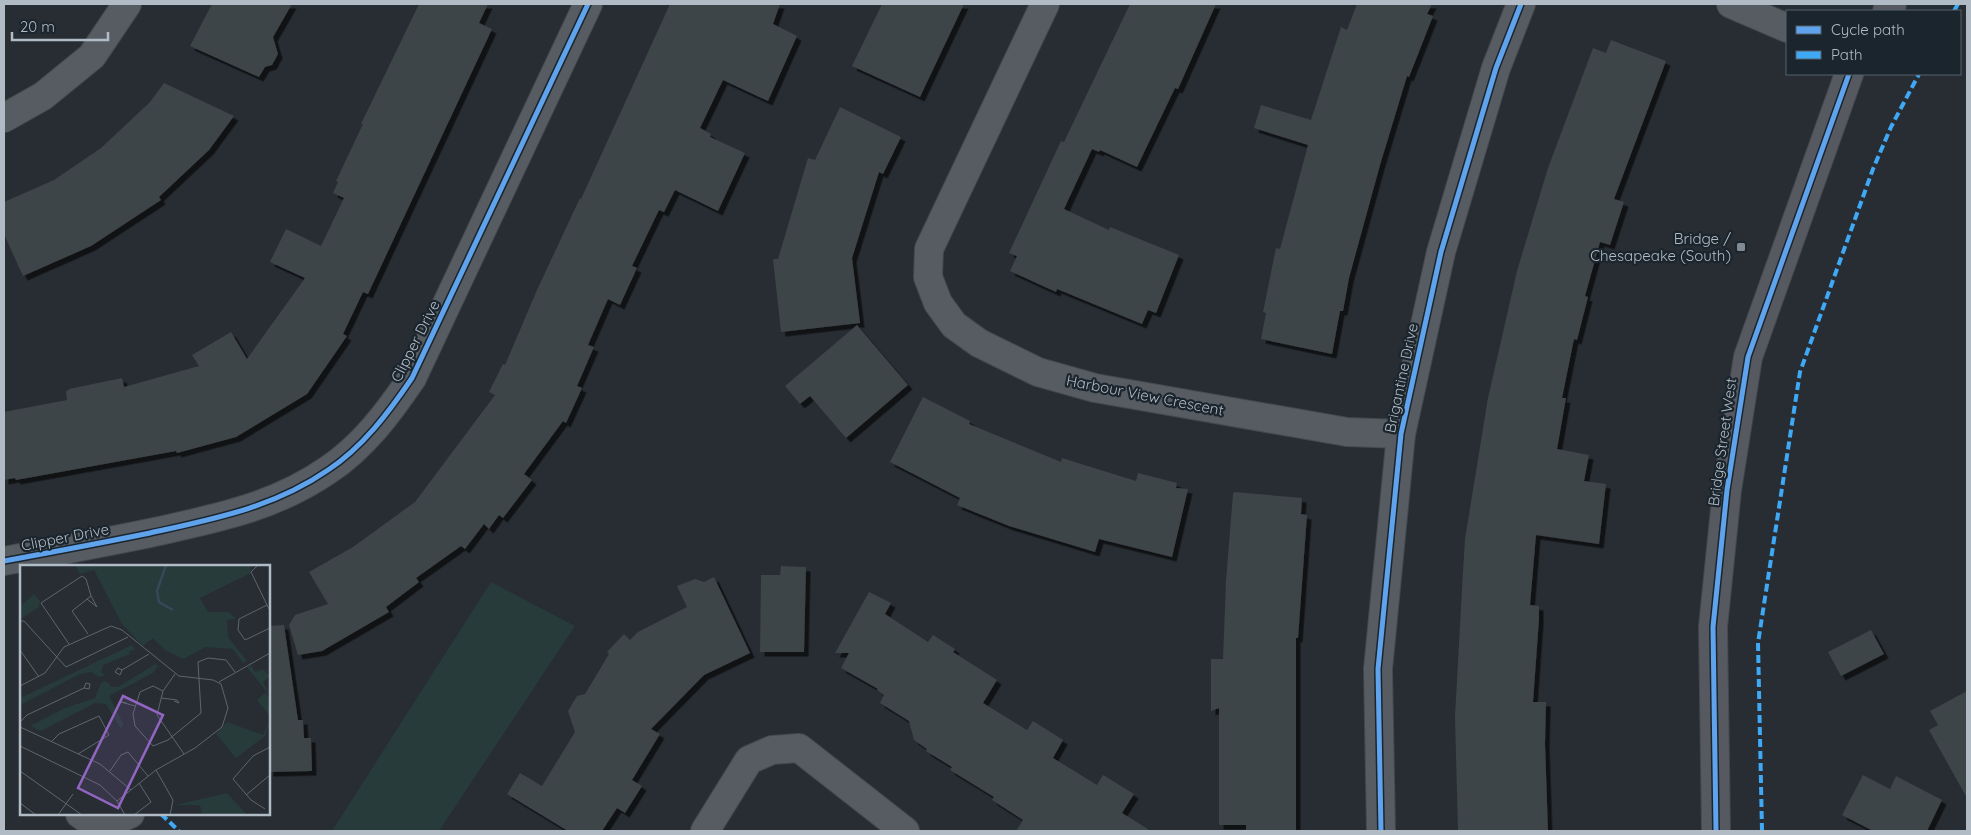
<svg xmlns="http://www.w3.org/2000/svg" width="1971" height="835" viewBox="0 0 1971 835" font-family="Quicksand,sans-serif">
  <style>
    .green { fill: #273b3b }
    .building { fill: #3e4448; filter: url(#shadow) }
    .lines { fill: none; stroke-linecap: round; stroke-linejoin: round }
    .minor-casing { stroke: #43484c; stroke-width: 30 }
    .secondary-casing { stroke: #43484c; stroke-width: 30 }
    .minor { stroke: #575c62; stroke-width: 28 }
    .secondary { stroke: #565a60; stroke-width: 28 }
    .quiet { stroke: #3fa9f5; stroke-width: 4; stroke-dasharray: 8 4; stroke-linecap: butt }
    .cycleway-casing { stroke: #1b252e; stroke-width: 8 }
    .cycleway { stroke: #60a3ed; stroke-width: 5 }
    .poi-dot { fill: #818992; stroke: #1b252e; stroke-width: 2 }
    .labels { text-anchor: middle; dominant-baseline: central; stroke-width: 4.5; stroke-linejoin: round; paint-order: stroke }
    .poi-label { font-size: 15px; fill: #b1bbc5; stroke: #1b252e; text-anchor: end }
    .street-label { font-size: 15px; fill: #b1bbc5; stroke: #1b252e }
    .inset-river { fill: none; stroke: #35495b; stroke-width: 2.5 }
    .inset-road { fill: none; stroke: #5e666d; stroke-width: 1 }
    .view { fill: #9165c1; fill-opacity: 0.15; stroke: #9165c1; stroke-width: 2.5 }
    .inset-edge { fill: none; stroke: #b1bbc5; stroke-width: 2.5 }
  </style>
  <defs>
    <filter id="shadow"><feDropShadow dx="4.5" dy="4.5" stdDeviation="0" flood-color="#0009"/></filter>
  </defs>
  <rect width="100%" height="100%" fill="#272d33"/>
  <path class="green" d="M491,582L575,626L439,831H332Z"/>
  <g class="building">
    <path d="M212,4H292L273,37L278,54L272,65L265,67L259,77L190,46Z"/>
    <path d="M419,4H488L479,23L492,29L368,294L363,292L343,334L347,336L307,394L236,437L177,453L176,451L16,480L15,478L4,480V412L67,400L66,391L69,390V389L122,378L124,387L199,366L192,355L231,332L247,359L305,278L270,262L286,229L321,246L344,198L333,193L338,182L336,181L363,124H361Z"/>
    <path d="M670,4H780L773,24L797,36L768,101L723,80L700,128L711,134L710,137L745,153L718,211L675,190L664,212L659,210L632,266L637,268L620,305L608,299L588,345L594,347L577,386L582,388L566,423L563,421L524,474L532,480L503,518L499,515L489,529L484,524L465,549L461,546L416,578L419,582L386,607L389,612L322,651L298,655L289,625L295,615L328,604L309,572L353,547L415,502L495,395L489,392L503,364L505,365L537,290L580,198L581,199Z"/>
    <path d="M882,4H964L920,97L852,66Z"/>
    <path d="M1130,4H1216L1178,89L1175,88L1137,167L1100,150L1099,152L1092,149L1064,209L1109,230L1110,227L1179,255L1156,313L1148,310L1142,324L1057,289L1056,292L1010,271L1017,256L1009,253L1061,141L1064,142Z"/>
    <path d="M1357,4H1432L1427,14L1433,16L1409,77L1407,76L1380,165L1349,278L1343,311H1340L1332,354L1261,339L1266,313L1263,312L1276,248L1280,249L1308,145L1254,128L1261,105L1311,120L1341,27L1347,30Z"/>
    <path d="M1611,40L1666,61L1614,199L1624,202L1610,245L1600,242L1585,296L1588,297L1577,340L1574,339L1562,398H1566L1557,449L1589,455L1584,481L1606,484L1599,544L1536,535L1530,605L1539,606V619L1533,702H1546L1545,744L1548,831H1458L1455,717L1462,589L1465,539L1488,398L1517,271L1548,168L1593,48L1606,53Z"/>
    <path d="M164,83L234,116L209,150L159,197L161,200L91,246L23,276L4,234V202L54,180L101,148L150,102Z"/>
    <path d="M840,107L901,137L883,174L879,172L852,258L860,323L781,332L773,259H778L808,158L815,160Z"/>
    <path d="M857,325L908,385L846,438L810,396L800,404L785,386Z"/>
    <path d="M923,397L970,421L969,424L1061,462L1062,458L1136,481L1138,473L1177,483L1176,488L1188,489L1172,557L1099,539L1095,552L1009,526L957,505L960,498L890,462Z"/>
    <path d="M1234,492L1302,498L1301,514L1307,515L1298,638H1296V831H1246V825H1219V708L1211,711V659H1223L1226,581L1233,494Z"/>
    <path d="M781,566L806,567L804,652H760L761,575H780Z"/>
    <path d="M714,577L750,653L704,675L651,729L660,734L632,780L642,786L625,813L617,808L602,831H568L507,794L520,773L542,786L575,732L568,711L577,696L585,694L609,654L607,652L624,634L630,640L638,632L687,607L677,586L695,579L704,582Z"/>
    <path d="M869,592L891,603L885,614L928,642L933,635L955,649L953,652L997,680L983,703L1027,730L1033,721L1063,740L1053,758L1097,785L1103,775L1134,794L1122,813L1151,831H1016L1023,820L992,800L994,797L950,770L952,767L926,751L927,749L914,740L909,721L880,703L884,695L877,690L878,689L841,668L849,653H835Z"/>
    <path d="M284,625L298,720H303L304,738H311L312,771L269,772V626Z"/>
    <path d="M1871,630L1884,654L1841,676L1828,652Z"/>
    <path d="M1967,691V798L1929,730L1938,725L1930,711Z"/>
    <path d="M1863,775L1890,789L1896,776L1942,800L1927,831H1873L1842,815Z"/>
  </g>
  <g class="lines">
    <g class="minor-casing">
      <g id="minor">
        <path d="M1045,4L929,249L928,277L938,303L954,325L979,343L1038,372L1095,388L1347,432L1401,434"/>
        <path d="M1731,4L1787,28"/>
        <path d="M4,118L43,96L92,56L127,4"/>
        <path d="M4,561C53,552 101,543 150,533C213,519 273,508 328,470C363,447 389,412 412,378L588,4"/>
        <path d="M80,814C95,826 114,822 130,814"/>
        <path d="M705,831L749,760L772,750L799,748L905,831"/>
        <path d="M1381,831L1378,669L1401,434L1441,252L1496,68L1521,4"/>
      </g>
    </g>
    <g class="secondary-casing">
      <g id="secondary">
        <path d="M1887,11L1892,4"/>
        <path d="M1716,831L1713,627L1727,490L1748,357L1849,74"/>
      </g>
    </g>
    <use href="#minor" class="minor"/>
    <use href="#secondary" class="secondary"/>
    <g class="quiet">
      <path d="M1954,11L1958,4"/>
      <path d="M161,814L179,831"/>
      <path d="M1762,831L1758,643L1800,372L1873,169L1891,127L1919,74"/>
    </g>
    <g class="cycleway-casing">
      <g id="cycleway">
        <path d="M4,561C53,552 101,543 150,533C213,519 273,508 328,470C363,447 389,412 412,378L588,4"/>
        <path d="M1381,831L1378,669L1401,434L1441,252L1496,68L1521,4"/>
        <path d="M1716,831L1713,627L1727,490L1748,357L1849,74"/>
      </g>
    </g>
    <use href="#cycleway" class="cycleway"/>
  </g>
  <rect class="poi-dot" x="1736" y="242" width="10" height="10" rx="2.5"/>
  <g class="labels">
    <g class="poi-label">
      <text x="1731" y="238">Bridge /<tspan x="1731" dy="17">Chesapeake (South)</tspan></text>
    </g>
    <g class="street-label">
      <text transform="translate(415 341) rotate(-63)">Clipper Drive</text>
      <text transform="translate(1401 378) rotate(-78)">Brigantine Drive</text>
      <text transform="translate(1145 395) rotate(11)">Harbour View Crescent</text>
      <text transform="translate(1722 442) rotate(-82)">Bridge Street West</text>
      <text transform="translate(65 537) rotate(-11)">Clipper Drive</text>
    </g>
  </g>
  <g transform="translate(20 565)">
    <rect width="250" height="250" fill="#272d33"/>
    <path d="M55,0H230L231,8L180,33L188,47H209L216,54L207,55L208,72L227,96L223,98L213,84L186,82L163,94L145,85L133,73L123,81L102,59L74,5L60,9ZM14,29L20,36L19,42L0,54V41ZM112,80L115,85L109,86L110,89L83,100L81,107L86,110L79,112L71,107L60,109L0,140V133ZM135,99L138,101L133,108L89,131L104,160L100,163L86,139L75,138L21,166L10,161L45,143L75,133L81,118L86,116L92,122H98ZM231,100L235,107L243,104L250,111L243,117L250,131L227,102ZM245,128L250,134L249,150L237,135ZM250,154L245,171L216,193L196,169L207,157L243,170ZM207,228L227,250H182L180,240H155Z" fill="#273b3b"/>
    <path class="inset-river" d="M146,0L137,26L139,37L153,45"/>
    <path class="inset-road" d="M238,0L231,7L250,46M67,34L77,42L71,31M247,40L219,54L218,65L225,75L250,63M0,56H4L46,102L108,72M49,79L21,38L62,11L66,14L71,31L52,46L68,69M0,85L19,112M102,105L98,103L95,107L100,110L102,105L129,89M155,109L143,126L137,150L164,189M199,117L250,88M0,121L25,108L44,82L91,61L102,65L159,111L193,115L201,119L208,143L202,162L175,183L136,205L97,236M143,126L133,121L120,127L113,149L115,161L133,181L148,175L181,148L178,97L188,93L206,95L215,107M141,133L157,135L159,138L154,136M106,138L101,137L115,141M0,157L7,150L64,123L69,124L70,119L66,118L64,123M0,162L80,199L111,225M31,177L39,169L79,151L89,170L58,189M0,181L80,220L97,236L105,250M136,205L153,235L150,250M0,206L62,250M90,206L101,190L108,187L128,211M226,230L250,210M0,238L16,250M245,244L231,235L213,214L233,191L250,182M38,250L53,229M114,250L131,237L119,218"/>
    <path class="view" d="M103,131L143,150L98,243L58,223Z"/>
    <rect width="250" height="250" class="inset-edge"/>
  </g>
  <rect width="1971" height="835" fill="none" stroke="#b1bbc5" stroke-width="10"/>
  <rect x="1786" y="10" width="175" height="65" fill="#1b252e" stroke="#57616a"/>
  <rect x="1796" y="26" width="25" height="8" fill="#60a3ed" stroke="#57616a"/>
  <text x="1831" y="35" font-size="15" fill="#b1bbc5">Cycle path</text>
  <rect x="1796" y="51" width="25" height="8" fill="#3fa9f5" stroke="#57616a"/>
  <text x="1831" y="60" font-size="15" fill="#b1bbc5">Path</text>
  <path d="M12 32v8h96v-8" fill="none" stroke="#b1bbc5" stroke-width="2.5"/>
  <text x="20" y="32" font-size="15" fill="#b1bbc5" stroke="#1b252e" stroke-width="4" paint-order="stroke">20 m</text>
</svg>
